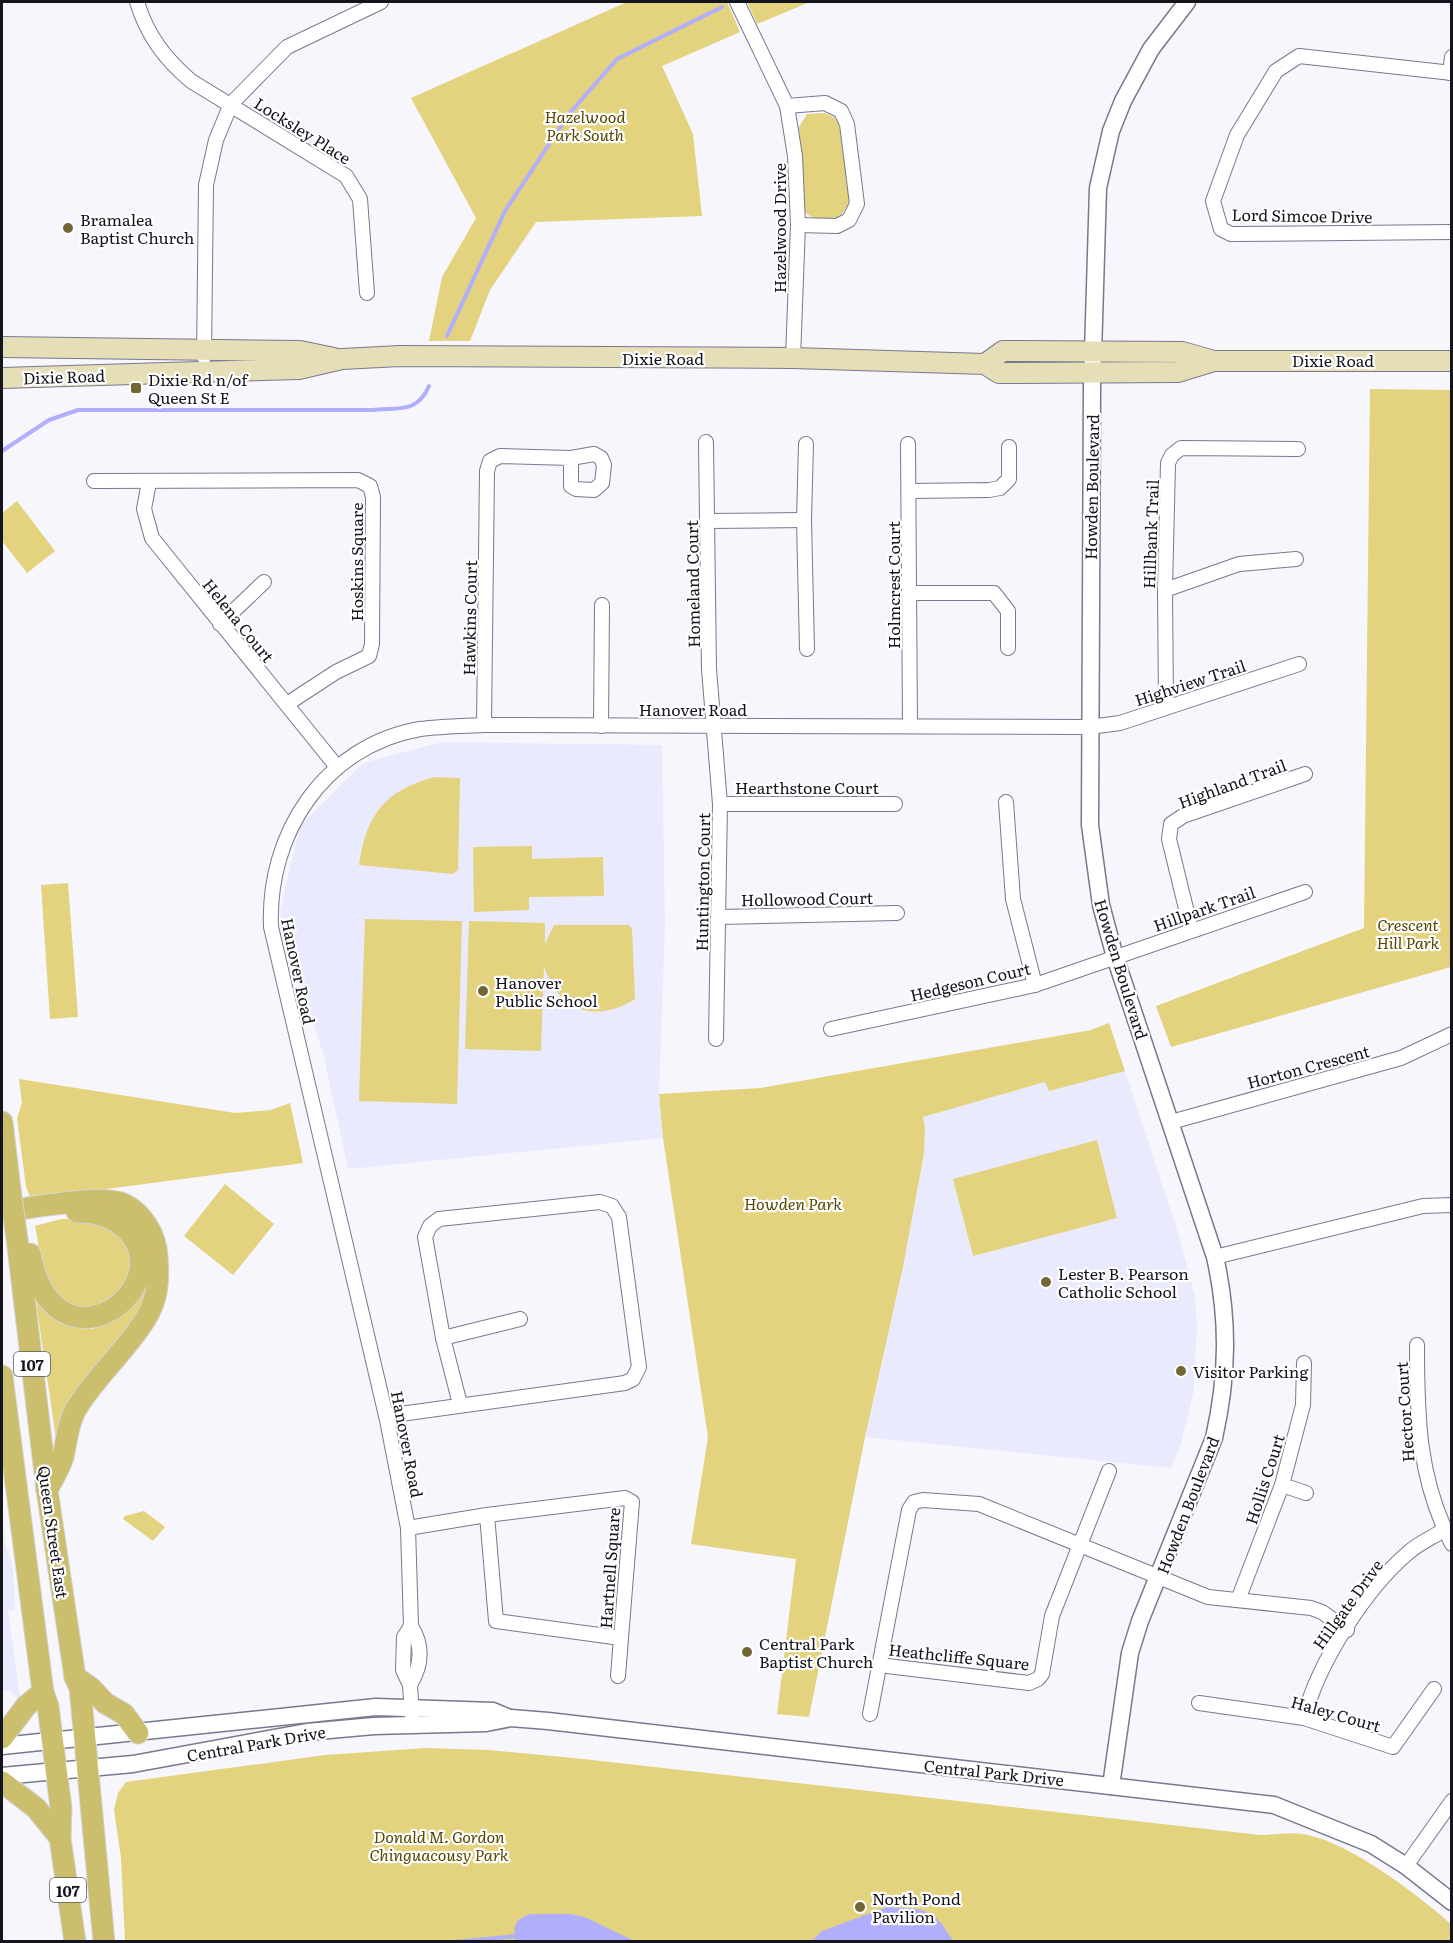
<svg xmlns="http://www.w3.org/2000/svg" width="1453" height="1943" viewBox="0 0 1453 1943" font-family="Literata,serif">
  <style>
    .built { fill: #e9eafe }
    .green { fill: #e3d27e }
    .water { fill: #b1aefd }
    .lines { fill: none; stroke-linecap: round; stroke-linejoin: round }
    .stream { stroke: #b1aefd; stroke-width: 4 }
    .minor-casing { stroke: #78788f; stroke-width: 16 }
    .tertiary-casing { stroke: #78788f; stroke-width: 19 }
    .secondary-casing { stroke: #78788f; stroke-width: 22 }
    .primary-casing { stroke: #d5d5d6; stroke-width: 23 }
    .minor { stroke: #fff; stroke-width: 14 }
    .tertiary { stroke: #fff; stroke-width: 16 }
    .secondary { stroke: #e5deb6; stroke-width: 20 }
    .primary { stroke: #cbbe6c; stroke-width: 21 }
    .primary-bridge-casing { stroke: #d5d5d6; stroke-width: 23; stroke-linecap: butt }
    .primary-bridge { stroke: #cbbe6c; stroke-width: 21 }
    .poi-dot { fill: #726734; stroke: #fff; stroke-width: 2 }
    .labels { text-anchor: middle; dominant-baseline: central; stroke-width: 4.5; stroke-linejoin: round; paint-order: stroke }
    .shield { fill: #fff; stroke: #5a5a61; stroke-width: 1.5 }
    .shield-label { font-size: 15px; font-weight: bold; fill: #14141d }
    .park-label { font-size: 16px; font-style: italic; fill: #554800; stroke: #fff }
    .street-label { font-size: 16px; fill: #14141d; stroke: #fff }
    .poi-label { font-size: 16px; fill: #14141d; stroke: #fff; text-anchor: start }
  </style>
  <rect width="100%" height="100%" fill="#f6f6fc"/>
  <g class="built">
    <path d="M442,742L662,745L665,924L659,1094L663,1138L348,1169L324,1057L280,911L300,826L363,763Z"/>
    <path d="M1125,1071L1179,1236L1195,1296L1197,1329L1193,1394L1181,1443L1171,1468L865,1437L903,1267L924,1153L925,1127L923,1117L1045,1082L1050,1090Z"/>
    <path d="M2,1510L4,1540L13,1565L15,1610L8,1611L20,1697L17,1698L10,1691H2Z"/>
  </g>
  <g class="green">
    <path d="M627,2H727L740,32L662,66L693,134L702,216L536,222L490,290L470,341H429L442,277L476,218L411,98Z"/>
    <path d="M747,2H810L757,24Z"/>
    <path d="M825,113L835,118L839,123L850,202L840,217C827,218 813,222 804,211L799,127L807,114Z"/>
    <path d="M1370,389L1451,390V967L1171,1047L1156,1006L1364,928Z"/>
    <path d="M17,501L55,551L27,573L2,541V513Z"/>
    <path d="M434,777L460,778L458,870L453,874L359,865C366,814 385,791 434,777Z"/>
    <path d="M532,846V859L603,857L604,896L529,897V910L474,912L473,847Z"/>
    <path d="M68,883L78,1017L50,1019L41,885Z"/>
    <path d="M365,919L462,921L457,1104L359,1101Z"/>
    <path d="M469,921L545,923V944L554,925H629L632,929L635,999C595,1024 558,1011 544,966L541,1051L465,1049Z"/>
    <path d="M1109,1023L1125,1071L1049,1091L1045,1082L923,1117L925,1127L924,1153L903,1267L865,1437L809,1717L777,1714L796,1559L691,1544L708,1437L663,1138L659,1094L761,1088L1091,1030Z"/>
    <path d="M19,1079L235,1113L271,1110L290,1103L303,1163L31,1199L26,1187L17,1118L22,1103Z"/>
    <path d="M1097,1140L1117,1218L973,1256L953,1179Z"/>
    <path d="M225,1184L274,1224L233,1275L184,1236Z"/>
    <path d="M61,1219C98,1219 105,1216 131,1245L127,1289L91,1312C39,1302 44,1270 35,1226Z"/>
    <path d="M150,1258L145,1308L56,1439L35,1295L54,1318L92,1329C134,1310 139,1306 147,1260Z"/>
    <path d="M144,1511L165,1527L153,1541L123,1519L125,1516Z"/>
    <path d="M426,1748L489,1750L583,1759L1260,1835C1274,1835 1289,1832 1302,1834C1347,1840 1418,1895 1451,1924V1941H125L121,1858L114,1810L118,1793L126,1782L325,1755Z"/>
  </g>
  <g class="water">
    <path d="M887,1907C925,1909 932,1906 953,1941H812L822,1931Z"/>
    <path d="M531,1914H570L585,1917L634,1941H515C513,1927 515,1918 531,1914Z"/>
  </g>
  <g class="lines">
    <g class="stream">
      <path d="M447,336L505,211L569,114L617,59L722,7"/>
      <path d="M2,451L49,420L78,410H372C398,407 417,414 429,386"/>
      <path d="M455,1942L517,1936"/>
    </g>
    <g class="minor-casing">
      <g id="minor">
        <path d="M137,2C147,35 165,59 191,81L346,176L360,199L367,293"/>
        <path d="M737,2L787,106L795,156L798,225L793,358"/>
        <path d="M1450,73L1452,57"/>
        <path d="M1452,73L1299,56L1276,71L1237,135L1213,201L1221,229L1231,234L1452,232"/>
        <path d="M787,106L825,103L841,111L847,124L857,204L849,220L837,226L798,225"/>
        <path d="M204,357L206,185L216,140L231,104L287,47L381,2"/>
        <path d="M706,442L709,669L720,804L716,1039"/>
        <path d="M806,444L804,520L807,649"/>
        <path d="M908,444L910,725"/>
        <path d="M94,481L358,480L370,486L373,497L372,644L369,656L336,672L287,704"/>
        <path d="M149,482L144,509L152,538L337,767"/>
        <path d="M909,491L989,490L1000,488L1009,479V447"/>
        <path d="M707,521L804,520"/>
        <path d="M1165,590L1239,564L1296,559"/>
        <path d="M909,593H994L1008,611V648"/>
        <path d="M220,624L264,582"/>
        <path d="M1166,706L1165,590L1168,463L1172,455L1181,448L1298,449"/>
        <path d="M484,725L487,471L490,461L500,456L571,458L594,454L601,458L604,465L602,483L594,490L576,489L571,486V458"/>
        <path d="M601,726L602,605"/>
        <path d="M1006,802L1013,899L1035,985"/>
        <path d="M720,804H895"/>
        <path d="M719,917L897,913"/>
        <path d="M1191,929L1169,839L1171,824L1183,816L1305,774"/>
        <path d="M831,1029L1035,985L1305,892"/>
        <path d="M1171,1122L1401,1058L1452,1034"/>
        <path d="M1215,1257L1423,1206L1452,1205"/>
        <path d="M443,1338L520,1319"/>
        <path d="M1417,1345C1417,1417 1418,1479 1452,1544"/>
        <path d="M386,1416L625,1383L633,1379L639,1367L619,1217L612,1206L600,1202L439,1219L430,1226L425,1237L443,1338L460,1404"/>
        <path d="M1282,1485L1306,1493"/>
        <path d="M408,1528L487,1515L625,1498L632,1502L621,1638L496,1621L487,1515"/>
        <path d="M1238,1600L1282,1485L1303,1405L1304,1363"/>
        <path d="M411,1626L404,1637L403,1670L410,1685L412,1716"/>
        <path d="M879,1665L1029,1683L1038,1679L1042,1674L1052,1616L1109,1471"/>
        <path d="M618,1676L621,1638"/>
        <path d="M410,1685C422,1665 423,1645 411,1626L408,1528L387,1420L271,927C267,834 324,746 420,729C441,726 463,726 484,725L1090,727L1120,723L1299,664"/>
        <path d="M1199,1703L1304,1718L1393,1747L1434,1689"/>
        <path d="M870,1714L909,1510L914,1502L923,1500L979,1504L1208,1597L1311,1608L1322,1612L1347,1630"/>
        <path d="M1304,1718C1318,1663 1365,1589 1409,1552C1419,1543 1433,1537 1444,1530"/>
        <path d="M1406,1866L1452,1801"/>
      </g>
    </g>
    <g class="tertiary-casing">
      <g id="tertiary">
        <path d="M2,1746L376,1707L493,1711L507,1717"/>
        <path d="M2,1776L133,1764L307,1732L374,1726L486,1723L511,1718L548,1721L1274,1805L1371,1844L1406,1866L1452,1902"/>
        <path d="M1111,1786L1130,1653L1140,1621L1214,1438C1228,1376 1229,1319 1215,1257L1115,957L1101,905L1090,825L1092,387L1098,188L1111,131L1123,101L1151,49L1187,2"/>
      </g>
    </g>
    <g class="secondary-casing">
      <g id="secondary">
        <path d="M2,347L300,351L334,358"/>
        <path d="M985,364L1003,351L1182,352L1214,361H1452"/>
        <path d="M2,378L299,369L342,359L400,356L793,358L985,364L999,373L1178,372L1214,361"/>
      </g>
    </g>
    <g class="primary-casing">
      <g id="primary">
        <path d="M2,1122L10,1189"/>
        <path d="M2,1212C28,1208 102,1194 124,1204C143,1213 156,1236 157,1256C159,1278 158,1299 146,1318C126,1351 96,1376 76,1409C67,1425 67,1440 63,1457C60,1468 52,1480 47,1490"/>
        <path d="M17,1239L47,1490L75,1677L80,1688L104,1942"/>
        <path d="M30,1254C55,1381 182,1288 127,1230C114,1217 95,1211 77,1212"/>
        <path d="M2,1376L43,1692L48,1706L61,1808L60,1838L75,1942"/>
        <path d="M75,1677L91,1688L105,1703L124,1714L138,1733"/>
        <path d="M2,1738L26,1706L43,1692"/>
        <path d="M2,1782L36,1808L60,1838"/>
      </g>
    </g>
    <use href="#minor" class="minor"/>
    <use href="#tertiary" class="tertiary"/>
    <use href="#secondary" class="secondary"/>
    <use href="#primary" class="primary"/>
    <g class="primary-bridge-casing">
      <path id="primary-bridge" d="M10,1189L17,1239"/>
    </g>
    <use href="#primary-bridge" class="primary-bridge"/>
  </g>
  <g class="poi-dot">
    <circle cx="68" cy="228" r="6"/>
    <rect x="130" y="382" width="12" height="12" rx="3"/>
    <circle cx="483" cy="991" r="6"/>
    <circle cx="1046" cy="1282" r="6"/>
    <circle cx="1181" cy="1371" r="6"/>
    <circle cx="747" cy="1652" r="6"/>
    <circle cx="860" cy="1907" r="6"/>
  </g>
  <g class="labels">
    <g class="shield">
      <rect x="14" y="1352" width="36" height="24" rx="4.5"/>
      <rect x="50" y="1878" width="36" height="24" rx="4.5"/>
    </g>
    <g class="shield-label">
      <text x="32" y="1364">107</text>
      <text x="68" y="1890">107</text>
    </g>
    <g class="park-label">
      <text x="585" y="116">Hazelwood<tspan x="585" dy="18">Park South</tspan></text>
      <text x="1408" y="924">Crescent<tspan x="1408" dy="18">Hill Park</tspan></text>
      <text x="793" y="1203">Howden Park</text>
      <text x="439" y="1836">Donald M. Gordon<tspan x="439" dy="18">Chinguacousy Park</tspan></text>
    </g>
    <g class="street-label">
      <text transform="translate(303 130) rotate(32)">Locksley Place</text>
      <text transform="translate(1302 215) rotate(1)">Lord Simcoe Drive</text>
      <text transform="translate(779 228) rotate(-90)">Hazelwood Drive</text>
      <text x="663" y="358">Dixie Road</text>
      <text x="1333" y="360">Dixie Road</text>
      <text transform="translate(64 376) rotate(-2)">Dixie Road</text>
      <text transform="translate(1091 487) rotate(-89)">Howden Boulevard</text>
      <text transform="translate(1150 534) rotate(-88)">Hillbank Trail</text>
      <text transform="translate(356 562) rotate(-90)">Hoskins Square</text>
      <text transform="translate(692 584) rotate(-91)">Homeland Court</text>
      <text transform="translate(893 585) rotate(-90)">Holmcrest Court</text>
      <text transform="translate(469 618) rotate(-89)">Hawkins Court</text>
      <text transform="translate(239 620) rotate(51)">Helena Court</text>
      <text transform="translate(1190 682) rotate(-18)">Highview Trail</text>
      <text x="693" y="709">Hanover Road</text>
      <text transform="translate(1232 783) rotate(-20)">Highland Trail</text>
      <text x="807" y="787">Hearthstone Court</text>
      <text transform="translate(702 882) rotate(-89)">Huntington Court</text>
      <text transform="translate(807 898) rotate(-1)">Hollowood Court</text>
      <text transform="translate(1204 908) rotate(-19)">Hillpark Trail</text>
      <text transform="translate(1122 969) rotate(73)">Howden Boulevard</text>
      <text transform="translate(299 971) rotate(78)">Hanover Road</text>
      <text transform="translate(970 981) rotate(-13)">Hedgeson Court</text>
      <text transform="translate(1308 1066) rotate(-15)">Horton Crescent</text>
      <text transform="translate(1404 1412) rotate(-94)">Hector Court</text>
      <text transform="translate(408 1444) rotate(79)">Hanover Road</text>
      <text transform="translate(1264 1479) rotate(-72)">Hollis Court</text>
      <text transform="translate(1187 1505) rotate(-69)">Howden Boulevard</text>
      <text transform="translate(54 1532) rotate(82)">Queen Street East</text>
      <text transform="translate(609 1568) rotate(-86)">Hartnell Square</text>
      <text transform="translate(1347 1604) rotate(-54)">Hillgate Drive</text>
      <text transform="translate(959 1656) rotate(6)">Heathcliffe Square</text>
      <text transform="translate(1336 1713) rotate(16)">Haley Court</text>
      <text transform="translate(256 1743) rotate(-10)">Central Park Drive</text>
      <text transform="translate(994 1772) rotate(6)">Central Park Drive</text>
    </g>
    <g class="poi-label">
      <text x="80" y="219">Bramalea<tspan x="80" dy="18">Baptist Church</tspan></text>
      <text x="148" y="379">Dixie Rd n/of<tspan x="148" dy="18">Queen St E</tspan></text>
      <text x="495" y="982">Hanover<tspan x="495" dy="18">Public School</tspan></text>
      <text x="1058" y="1273">Lester B. Pearson<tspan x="1058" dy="18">Catholic School</tspan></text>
      <text x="1193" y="1371">Visitor Parking</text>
      <text x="759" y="1643">Central Park<tspan x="759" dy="18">Baptist Church</tspan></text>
      <text x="872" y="1898">North Pond<tspan x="872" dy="18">Pavilion</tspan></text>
    </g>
  </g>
  <rect width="1453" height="1943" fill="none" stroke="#14141d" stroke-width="6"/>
</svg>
